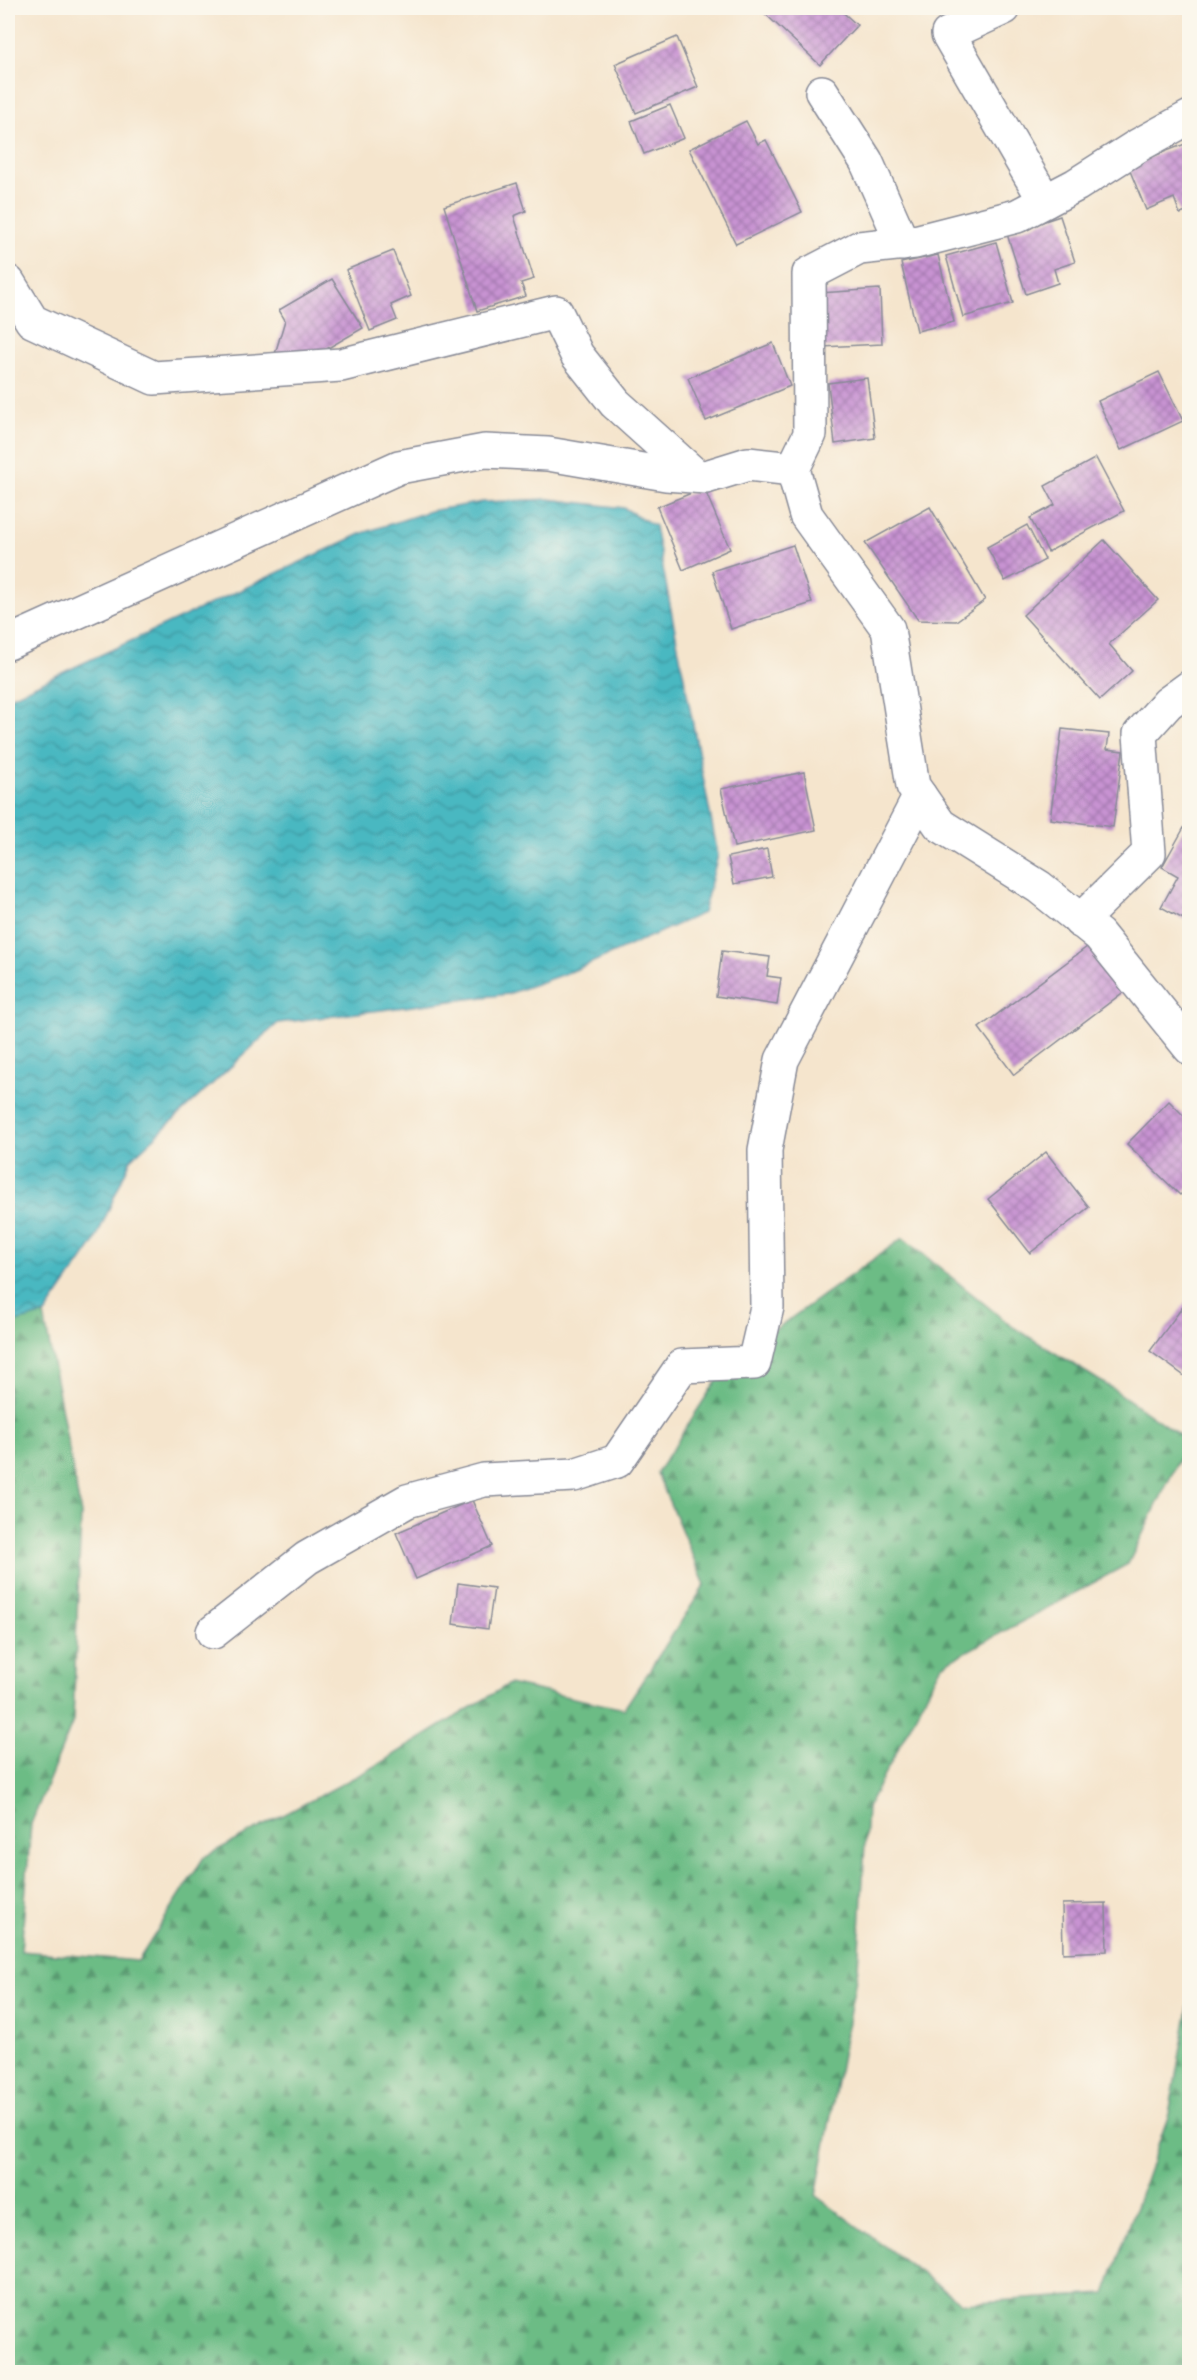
<svg xmlns="http://www.w3.org/2000/svg" width="1197" height="2380" viewBox="0 0 1197 2380" font-family="Itim,sans-serif">
  <style>
    .forest { fill: url(#forest-firs); stroke: #447672; stroke-width: 1.5 }
    .water { fill: url(#water-waves); stroke: #327490; stroke-width: 1.5 }
    .building { fill: url(#building-cross-hatch) }
    .lines { fill: none; stroke-linecap: round; stroke-linejoin: round }
    .street-casing { stroke: #888a96; stroke-width: 36 }
    .street { stroke: #fff; stroke-width: 33 }
  </style>
  <defs>
    <pattern id="forest-firs" width="22" height="20" patternUnits="userSpaceOnUse" patternTransform="scale(1.5)"><rect width="22" height="20" fill="#6cbc85"/><path d="M5 1l3.5 6h-7zM16 11l3.5 6h-7z" fill="#589970"/></pattern>
    <pattern id="water-waves" width="16" height="10" patternUnits="userSpaceOnUse" patternTransform="scale(1.5)"><rect width="16" height="10" fill="#49b8c1"/><path d="M0 5q4-4 8 0t8 0" fill="none" stroke="#3c96a0"/></pattern>
    <pattern id="building-cross-hatch" width="8" height="8" patternUnits="userSpaceOnUse" patternTransform="scale(1.5)"><rect width="8" height="8" fill="#c893d2"/><path d="M0 0l8 8M0 8l8-8" fill="none" stroke="#a278ae"/></pattern>
  </defs>
  <rect width="100%" height="100%" fill="#fbf7ec"/>
  <filter id="ink" filterUnits="userSpaceOnUse"><feTurbulence type="fractalNoise" baseFrequency=".0167" numOctaves="2"/><feDisplacementMap in="SourceGraphic" scale="12" xChannelSelector="R" yChannelSelector="G"/><feConvolveMatrix kernelMatrix="1 2 1 2 8 2 1 2 1" color-interpolation-filters="sRGB"/></filter>
  <filter id="wash" filterUnits="userSpaceOnUse"><feTurbulence type="fractalNoise" baseFrequency=".008" numOctaves="4" result="noise"/><feDisplacementMap in="SourceGraphic" scale="24" xChannelSelector="R" yChannelSelector="G"/><feGaussianBlur stdDeviation="1.35" result="paint"/><feColorMatrix in="noise" values="0 0 0 0 0 0 0 0 0 0 0 0 0 0 0 0 0 1.4 0 .05"/><feComposite in="paint" operator="in"/></filter>
  <g filter="url(#wash)">
    <rect width="100%" height="100%" fill="#f5e5cd"/>
    <path class="forest" d="M8,1195L33,1256L81,1514L73,1721L31,1824L21,1951L138,1961L204,1857L374,1767L509,1684L624,1709L705,1585L657,1473L727,1364L903,1238L1013,1327L1113,1389L1188,1441L1128,1564L942,1665L867,1808L858,1967L816,2196L962,2303L1105,2294L1169,2114L1189,2003V2372H8Z"/>
    <path class="water" d="M549,499L624,508L655,526L718,855L703,913L575,970L508,994L278,1023L131,1159L94,1243L45,1314L8,1324V698L363,533L430,511L483,502Z"/>
    <g id="blocks">
      <g class="building">
        <path d="M759,8H838L857,25L820,65Z"/>
        <path d="M677,37L698,87L636,113L615,64Z"/>
        <path d="M670,105L684,138L644,154L631,121Z"/>
        <path d="M746,121L758,144L766,140L802,212L736,244L689,149Z"/>
        <path d="M1190,142V211L1180,214L1174,198L1146,210L1128,166Z"/>
        <path d="M517,183L526,211L514,216L534,279L521,283L526,296L477,311L444,206Z"/>
        <path d="M1060,216L1075,262L1054,269L1058,283L1026,294L1007,234Z"/>
        <path d="M996,242L1013,303L963,317L946,256Z"/>
        <path d="M393,251L411,296L391,305L397,320L370,331L346,270Z"/>
        <path d="M938,255L954,322L917,331L901,263Z"/>
        <path d="M332,279L363,328L316,355L275,354L285,320L279,310Z"/>
        <path d="M880,289L882,344L822,347L819,293Z"/>
        <path d="M773,343L790,386L706,421L688,378Z"/>
        <path d="M1159,372L1183,421L1121,450L1098,401Z"/>
        <path d="M867,378L875,438L835,444L828,383Z"/>
        <path d="M1096,458L1124,511L1048,552L1030,518L1055,505L1045,486Z"/>
        <path d="M704,488L730,549L683,570L657,507Z"/>
        <path d="M930,507L985,600L956,621L918,620L865,543Z"/>
        <path d="M1027,525L1045,560L1005,581L987,547Z"/>
        <path d="M1104,540L1158,600L1109,644L1132,671L1100,700L1023,615Z"/>
        <path d="M793,545L812,603L731,629L712,571Z"/>
        <path d="M1062,729L1109,734L1107,749L1123,751L1113,827L1050,819Z"/>
        <path d="M804,772L816,830L734,847L721,789Z"/>
        <path d="M1190,817V912L1185,920L1161,907L1178,876L1162,867Z"/>
        <path d="M767,849L772,877L734,884L728,857Z"/>
        <path d="M1095,941L1130,987L1014,1075L979,1028Z"/>
        <path d="M722,951L770,957L767,976L781,978L777,1005L716,996Z"/>
        <path d="M1169,1101L1190,1122V1186L1180,1195L1127,1144Z"/>
        <path d="M1046,1152L1089,1207L1030,1253L988,1199Z"/>
        <path d="M1190,1297V1380L1150,1351Z"/>
        <path d="M472,1500L492,1546L416,1579L396,1533Z"/>
        <path d="M458,1583L494,1588L488,1629L453,1624Z"/>
        <path d="M1106,1903L1107,1951L1063,1953L1062,1904Z"/>
      </g>
    </g>
  </g>
  <g filter="url(#ink)">
    <use href="#blocks" fill-opacity="0" stroke="#888a96" stroke-width="1.5"/>
    <g class="lines">
      <g class="street-casing">
        <g id="street">
          <path d="M1004,8L948,34L1045,201"/>
          <path d="M822,92L866,161L903,244"/>
          <path d="M1190,117L1139,145L1076,185L1017,216L915,242L859,248L809,274L810,434L793,469L806,515L888,629L913,786L940,825L1039,887L1099,935L1190,1048"/>
          <path d="M8,282L32,321L154,378L341,365L556,312L577,355L615,403L696,476"/>
          <path d="M8,643L399,467L485,451L548,454L666,474L706,477L748,464L793,469"/>
          <path d="M1080,921L1149,853L1140,734L1168,703L1190,687"/>
          <path d="M213,1632L307,1558L407,1501L484,1480L574,1475L617,1461L682,1366L754,1363L767,1307L765,1150L782,1060L920,796"/>
        </g>
      </g>
      <use href="#street" class="street"/>
    </g>
  </g>
  <rect width="1197" height="2380" fill="none" stroke="#fbf7ec" stroke-width="30"/>
</svg>
